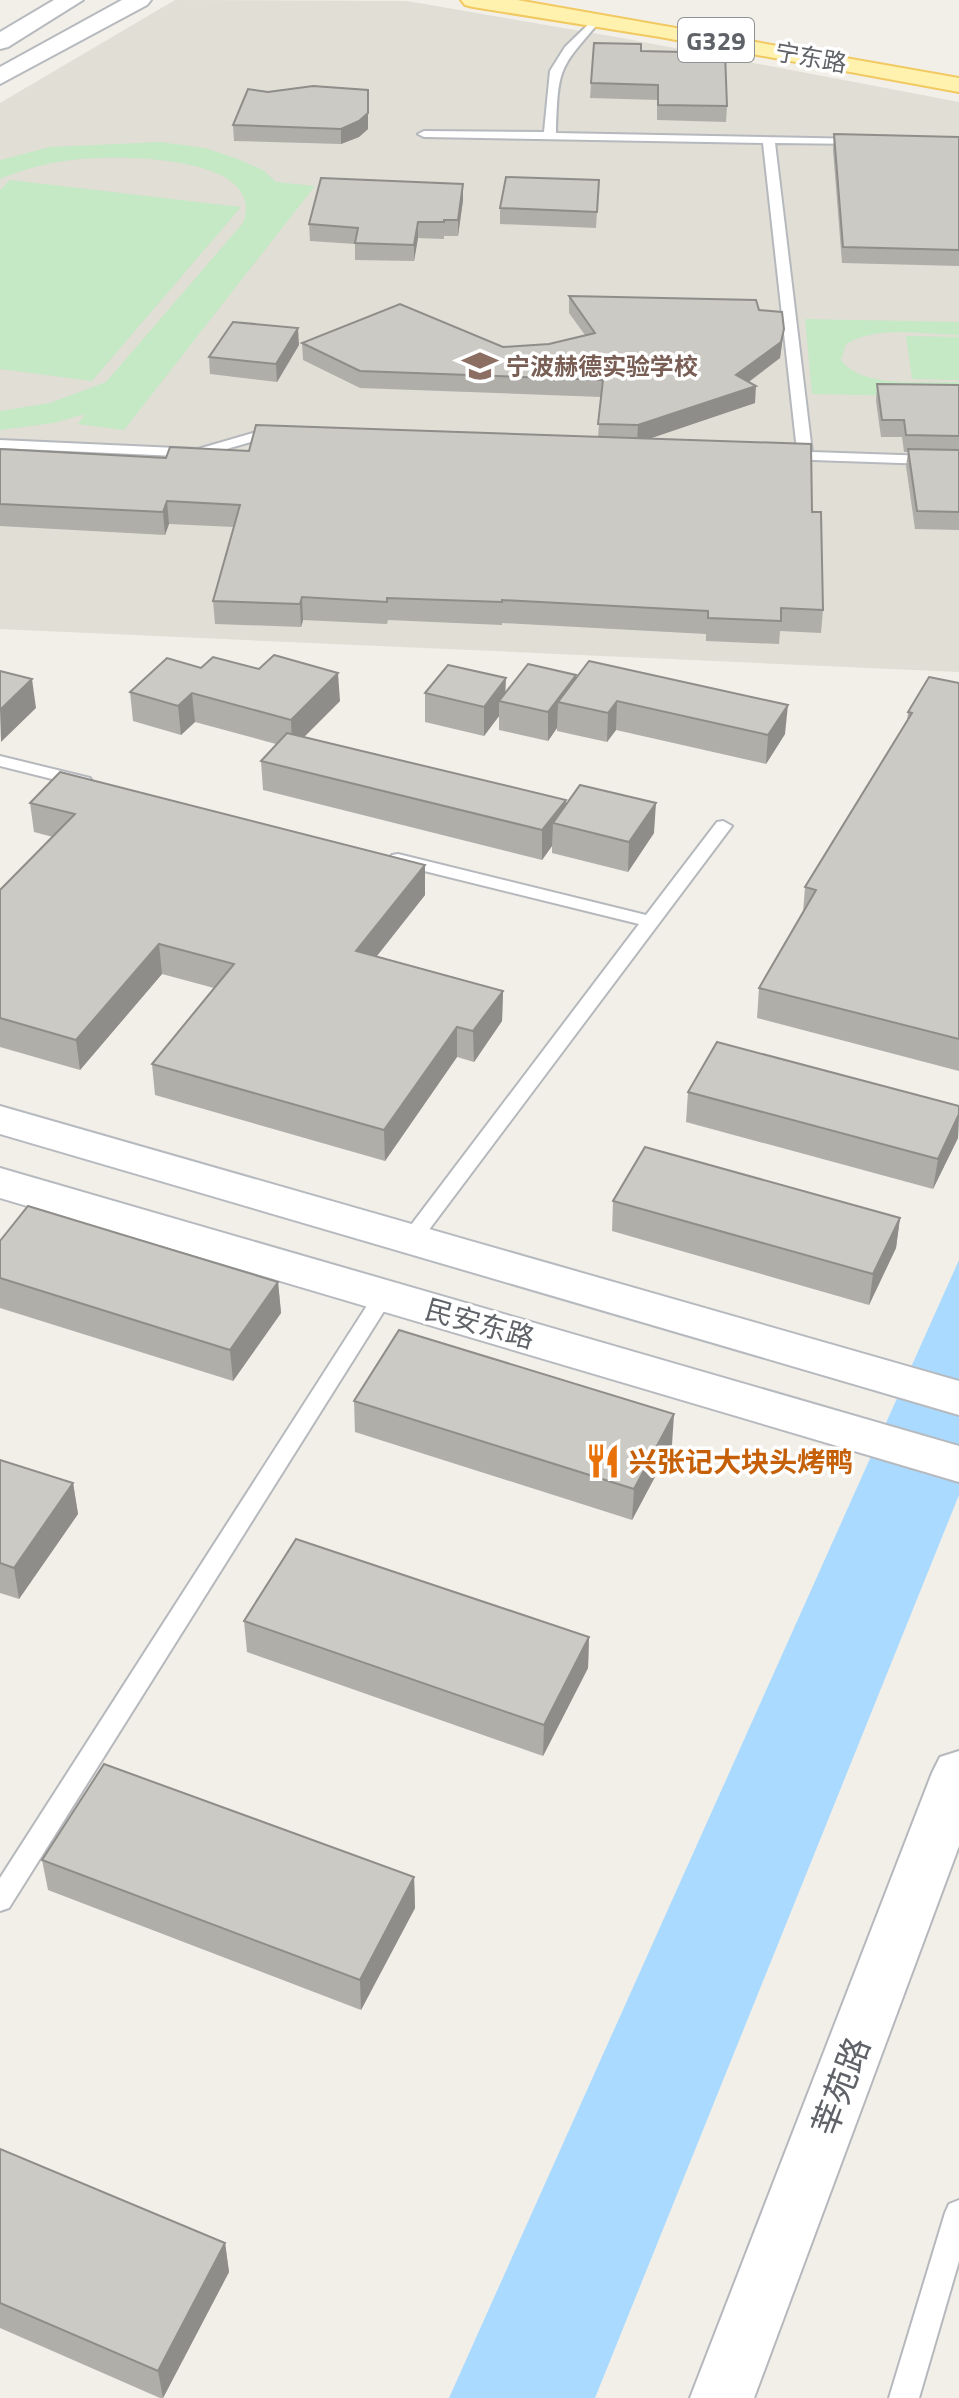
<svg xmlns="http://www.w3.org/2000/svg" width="959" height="2398" viewBox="0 0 959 2398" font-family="'Titillium Web','Noto Sans SC',sans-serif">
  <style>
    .education { fill: #e1ded6 }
    .green { fill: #c5e8c5 }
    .water { fill: #aadaff }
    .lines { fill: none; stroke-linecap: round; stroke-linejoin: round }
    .service-casing { stroke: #b5b8bc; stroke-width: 4 }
    .tertiary-casing { stroke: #b5b8bc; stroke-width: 4 }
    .secondary-casing { stroke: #b6babf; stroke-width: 4 }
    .primary-casing { stroke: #f2c960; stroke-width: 4 }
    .service { fill: #fff; fill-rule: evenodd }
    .tertiary { fill: #fff; fill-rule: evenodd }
    .secondary { fill: #fff; fill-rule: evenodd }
    .primary { fill: #fff2af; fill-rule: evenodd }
    .wall { fill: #afaea9 }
    .shaded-wall { fill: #8f8d8a }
    .building { fill: #cccac5; stroke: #8f8d8a; stroke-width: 2 }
    .labels { text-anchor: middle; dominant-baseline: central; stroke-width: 7; stroke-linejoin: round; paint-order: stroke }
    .far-street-label { font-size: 24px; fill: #5f6368; stroke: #fff }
    .far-education-label { font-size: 24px; font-weight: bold; fill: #785e54; stroke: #fff; text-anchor: start }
    .shield { fill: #fff; stroke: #8f9295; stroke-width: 2 }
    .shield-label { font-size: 26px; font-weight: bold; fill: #5f6368 }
    .street-label { font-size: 28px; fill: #5f6368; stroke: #fff }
    .food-label { font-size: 28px; font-weight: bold; fill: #c56008; stroke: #fff; text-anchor: start }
    .near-street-label { font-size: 34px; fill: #5f6368; stroke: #fff }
  </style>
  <rect width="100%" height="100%" fill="#f1efe8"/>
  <path class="education" d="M175,0L407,1L622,38L959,102V672L0,629V103Z"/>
  <g class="green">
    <path d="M160,142L205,148L238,159L263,170L276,182L315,186L124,430L78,424L85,414L54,423L0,430V411L50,403L106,382L243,223C269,153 111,155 72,160C47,163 23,169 0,179V160L50,147Z"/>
    <path d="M10,180L241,207L92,381L0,369V190Z"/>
    <path d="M805,319L959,322V335C922,334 878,325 846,344L841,360C861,389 926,381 959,382V397L812,394Z"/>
    <path d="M906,336L959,337V380L912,379Z"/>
  </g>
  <path class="water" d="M959,1260V1495L595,2398H449Z"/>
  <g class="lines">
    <g class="service-casing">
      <g id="service">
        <path d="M596,17L601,20C559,69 558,66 556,133L864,139L866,141L860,144L775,143L812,452L959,457V465L783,459L776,455L783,451H797L763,143L424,137L418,134L424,131L544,132L550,71L565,47Z"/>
        <path d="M253,433L279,434L286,438L279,442L254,441L199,457L0,448V440L198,449Z"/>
        <path d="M0,756L90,778L92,782L84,787L0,766Z"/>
        <path d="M723,821L732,826L729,830L419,1243H405L402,1238L405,1233L639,924L392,863L389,859L392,855L398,854L646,915L717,822Z"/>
        <path d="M384,1288L391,1290L394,1295L391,1300L9,1908L0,1911V1878L377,1290Z"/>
        <path d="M959,2200V2261L919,2398H889L945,2213L949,2204Z"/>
      </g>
    </g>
    <g class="tertiary-casing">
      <path id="tertiary" d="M959,1751V1846L754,2398H690L932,1773L940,1757Z"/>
    </g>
    <g class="secondary-casing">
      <g id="secondary">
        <path d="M54,0H83L8,47L0,49V32Z"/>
        <path d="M122,0H151L147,5L0,84V67Z"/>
        <path d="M0,1106L959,1381V1415L0,1134Z"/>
        <path d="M0,1168L959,1446V1482L0,1198Z"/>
      </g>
    </g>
    <g class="primary-casing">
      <path id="primary" d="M461,0H517L959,78V92L660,37L473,7L465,5Z"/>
    </g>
    <use href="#service" class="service"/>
    <use href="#tertiary" class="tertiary"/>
    <use href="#secondary" class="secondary"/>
    <use href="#primary" class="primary"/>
  </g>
  <g class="wall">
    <path d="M641,51L727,106L726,122L657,120V100L590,98L591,83Z"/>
    <path d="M233,125L368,129L359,137L341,144L234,141Z"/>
    <path d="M834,134L959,137V266L842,263L833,150Z"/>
    <path d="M599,180L596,228L500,224V208Z"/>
    <path d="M463,184V200L458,236H444V239L418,238L414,261L355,260V244L310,241L309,224Z"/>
    <path d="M569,296L759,310L784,329L780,358L749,382L755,403L650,438L812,512L823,610L821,633L780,631L779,644L706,641V634L502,623V625L388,620L387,624L303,620L301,627L215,624L213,601L234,527L169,524L165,535L0,526V449L166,458L249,451L598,437L601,397L360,388L303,360L302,343L503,347L549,344L585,335L569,313Z"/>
    <path d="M299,345L277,382L210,374L209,357Z"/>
    <path d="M877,384L959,385V530L915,529L906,466L908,452H904L902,437H881L876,401Z"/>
    <path d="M201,668L340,701L304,737L566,805L654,833L628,872L552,853V846L542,860L263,790L261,761L276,744L195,722L181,735L133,721L130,692Z"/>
    <path d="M576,677L785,734L766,764L616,730L607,742L557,731V728L548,741L499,730V716L484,736L425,722V693H505Z"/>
    <path d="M959,683V1071L757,1018L759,988L803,913L805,887L907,721L908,712Z"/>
    <path d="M30,803L425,865V895L377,956L503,991L502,1021L474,1062L457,1057L385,1161L155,1095L152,1064L214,988L162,974L80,1070L0,1047V890L53,837L34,832Z"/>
    <path d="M688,1092L959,1106L958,1138L933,1189L686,1122Z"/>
    <path d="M613,1201L900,1218L896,1248L869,1305L612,1231Z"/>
    <path d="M0,1241L278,1282L281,1313L233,1381L0,1308Z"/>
    <path d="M354,1401L672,1445L632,1520L355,1432Z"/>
    <path d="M0,1460L73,1483L78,1514L19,1599L0,1593Z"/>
    <path d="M244,1621L589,1637L588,1668L543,1756L247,1652Z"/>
    <path d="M42,1860L414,1877L415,1908L361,2010L48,1890Z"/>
    <path d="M0,2149L225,2243L229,2272L163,2398H160L0,2328Z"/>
  </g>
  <g class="shaded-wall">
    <path d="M368,90V129L359,137L341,144V129Z"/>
    <path d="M463,184V200L458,236V220Z"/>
    <path d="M418,222V238L414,261V245Z"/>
    <path d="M298,328L299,345L277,382L276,364Z"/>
    <path d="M784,329L780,358L735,392L736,375Z"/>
    <path d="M756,386L755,403L637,443L638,425Z"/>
    <path d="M167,501L169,524L165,535L163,512Z"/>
    <path d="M302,597L303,620L301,627L300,604Z"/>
    <path d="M338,673L340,701L292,749L291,720Z"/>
    <path d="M576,675V704L558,702L557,728L548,741V712Z"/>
    <path d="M506,678L505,702L499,701V716L484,736V707Z"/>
    <path d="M32,679L36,708L1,742L0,710Z"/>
    <path d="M192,693L195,722L181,735L178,706Z"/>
    <path d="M617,701L616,730L607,742L608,713Z"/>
    <path d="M788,705L785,734L766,764L768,735Z"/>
    <path d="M566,800L565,826L553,823L552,846L542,860V830Z"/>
    <path d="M656,803L654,833L628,872L629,842Z"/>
    <path d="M425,865V895L357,981L356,951Z"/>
    <path d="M159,944L162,974L80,1070L76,1040Z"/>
    <path d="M503,991L502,1021L474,1062L473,1031Z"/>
    <path d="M457,1027V1057L385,1161L384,1130Z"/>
    <path d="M959,1114L958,1138L933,1189L938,1159Z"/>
    <path d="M900,1218L896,1248L869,1305L873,1274Z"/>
    <path d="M278,1282L281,1313L233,1381L230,1350Z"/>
    <path d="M674,1414L672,1445L632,1520L634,1489Z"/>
    <path d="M73,1483L78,1514L19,1599L14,1568Z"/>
    <path d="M589,1637L588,1668L543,1756L544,1725Z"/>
    <path d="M414,1877L415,1908L361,2010L360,1980Z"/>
    <path d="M225,2243L229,2272L163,2398L158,2371Z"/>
  </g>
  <g class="building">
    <path d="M594,43L641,44V51L725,53L727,106L658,105V85L591,83Z"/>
    <path d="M313,86L368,90V113L359,121L341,129L233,125L248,89L268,92Z"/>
    <path d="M834,134L959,137V250L843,247Z"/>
    <path d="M506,177L599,180L597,212L500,208Z"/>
    <path d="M321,178L463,184L458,220H444V222H418L414,245L355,243L358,228L309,224Z"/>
    <path d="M569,296L756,300L759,310L782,312L784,329L781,342L736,375L756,386L638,425L598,424L603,380L360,371L302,343L400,304L503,347L549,344L595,333Z"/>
    <path d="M233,322L298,328L276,364L209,357Z"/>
    <path d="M877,384L959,385V436L906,435L904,420H882Z"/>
    <path d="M256,425L811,444L812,512H821L823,610L781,608V621L708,618V611L502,600V602L387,598V602L302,597L300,604L213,601L240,505L167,501L163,512L0,504V449L166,458L170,447L249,451Z"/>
    <path d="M908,449L959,450V512L917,511Z"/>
    <path d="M274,655L338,673L291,720L192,693L178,706L130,692L167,658L201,668L213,657L259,669Z"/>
    <path d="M589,661L788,705L768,735L617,701L608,713L558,702Z"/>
    <path d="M528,664L576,675L548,712L499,701Z"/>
    <path d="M448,665L506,678L484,707L425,693Z"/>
    <path d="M0,671L32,679L0,710Z"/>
    <path d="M929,677L959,683V1039L759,988L816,890L805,887L912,713L908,712Z"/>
    <path d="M287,733L566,800L542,830L261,761Z"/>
    <path d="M60,772L425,865L356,951L503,991L473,1031L457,1027L384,1130L152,1064L234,964L159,944L76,1040L0,1018V890L75,814L30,803Z"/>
    <path d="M580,785L656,803L629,842L553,823Z"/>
    <path d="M717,1042L959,1106V1114L938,1159L688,1092Z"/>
    <path d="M645,1147L900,1218L873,1274L613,1201Z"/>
    <path d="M28,1206L278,1282L230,1350L0,1278V1241Z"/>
    <path d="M399,1330L674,1414L634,1489L354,1401Z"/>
    <path d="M0,1460L73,1483L14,1568L0,1563Z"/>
    <path d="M296,1539L589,1637L544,1725L244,1621Z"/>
    <path d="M104,1764L414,1877L360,1980L42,1860Z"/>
    <path d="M0,2149L225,2243L158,2371L0,2303Z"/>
  </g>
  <defs>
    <g id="school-bare" transform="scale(2.76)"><path d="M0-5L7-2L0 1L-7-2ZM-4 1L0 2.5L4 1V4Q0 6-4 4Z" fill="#8d6e63" stroke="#fff" stroke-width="2.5" paint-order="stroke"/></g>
    <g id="restaurant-bare" transform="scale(2.76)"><path d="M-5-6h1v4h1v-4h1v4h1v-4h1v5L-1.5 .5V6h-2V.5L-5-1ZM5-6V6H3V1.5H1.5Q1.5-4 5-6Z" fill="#e8710a" stroke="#fff" stroke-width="2.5" paint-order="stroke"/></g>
  </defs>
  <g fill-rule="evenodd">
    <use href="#school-bare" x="480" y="366"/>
    <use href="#restaurant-bare" x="603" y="1461"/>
  </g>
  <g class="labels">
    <g class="far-street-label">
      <text transform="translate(811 57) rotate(10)">宁东路</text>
    </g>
    <g class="far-education-label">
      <text x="506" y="366">宁波赫德实验学校</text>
    </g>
    <rect class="shield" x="678" y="18" width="76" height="44" rx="6"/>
    <g class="shield-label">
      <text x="716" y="40">G329</text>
    </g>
    <g class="street-label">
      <text transform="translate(480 1323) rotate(16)">民安东路</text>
    </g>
    <g class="food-label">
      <text x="629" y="1461">兴张记大块头烤鸭</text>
    </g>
    <g class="near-street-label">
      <text transform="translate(840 2086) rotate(-69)">莘苑路</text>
    </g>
  </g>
</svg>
